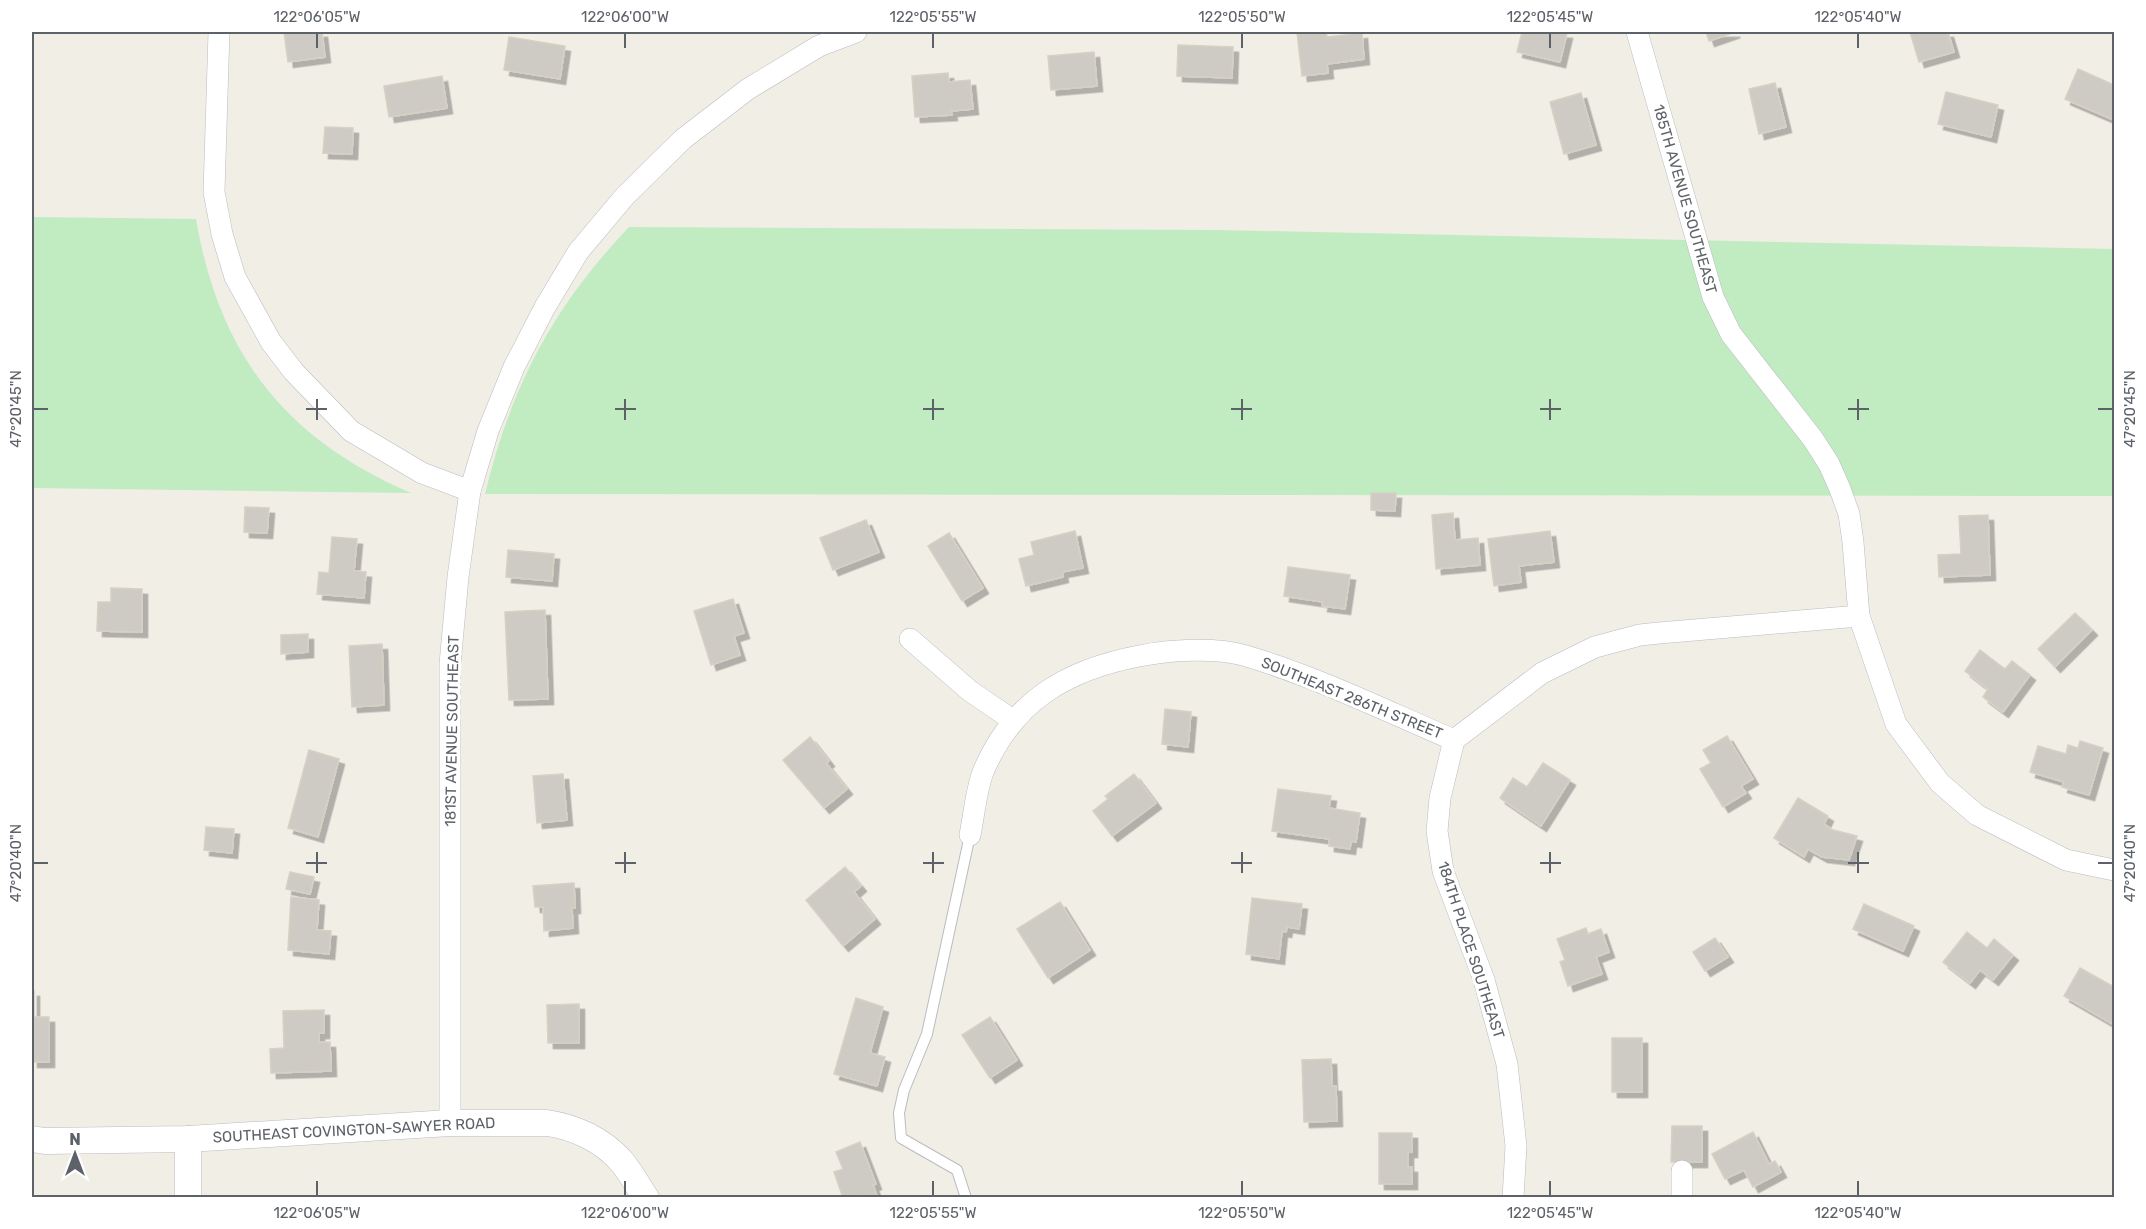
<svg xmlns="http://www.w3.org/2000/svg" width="2146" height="1229" viewBox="0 0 2146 1229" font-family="Rubik,sans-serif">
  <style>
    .green { fill: #c1ebc0 }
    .building { fill: #cecbc5; stroke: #d7d0c3; stroke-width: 1.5; filter: url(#shadow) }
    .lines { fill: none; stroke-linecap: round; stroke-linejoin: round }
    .service-casing { stroke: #b8bcc1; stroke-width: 12 }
    .minor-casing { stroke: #b8bcc1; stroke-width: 22 }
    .tertiary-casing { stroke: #b8bcc1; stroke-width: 27 }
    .service { stroke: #fff; stroke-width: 10 }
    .minor { stroke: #fff; stroke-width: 21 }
    .tertiary { stroke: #fff; stroke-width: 26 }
    .ticks { fill: none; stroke: #5d6268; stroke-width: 2 }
    .labels { text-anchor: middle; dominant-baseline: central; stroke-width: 6; stroke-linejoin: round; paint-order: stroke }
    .street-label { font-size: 15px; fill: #5d6268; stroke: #fff }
    .neatline { fill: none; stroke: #5d6268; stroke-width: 2 }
    .ticks-label { font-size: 15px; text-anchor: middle; fill: #5d6268 }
  </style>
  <defs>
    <filter id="shadow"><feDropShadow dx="5.5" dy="5.5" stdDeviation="0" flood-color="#0004"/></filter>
  </defs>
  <rect width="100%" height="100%" fill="#f1eee6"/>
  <g class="green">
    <path d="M32,217L196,219C219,354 285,439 411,493L32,488Z"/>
    <path d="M629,227L1218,230L2114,249V496L485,494C511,386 553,307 629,227Z"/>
  </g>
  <g class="building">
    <path d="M284,32H322L325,57L288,62Z"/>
    <path d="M1297,32H1326L1327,37L1362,33L1364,59L1327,64L1328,73L1302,76Z"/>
    <path d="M1522,32L1567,33L1560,62L1517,52Z"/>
    <path d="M1706,32H1735L1709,41Z"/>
    <path d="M1910,32H1948L1954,52L1919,62Z"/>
    <path d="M509,37L565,46L560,79L504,70Z"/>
    <path d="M1178,45L1233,47L1232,78L1177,76Z"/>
    <path d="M1094,52L1097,86L1051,90L1048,56Z"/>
    <path d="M2078,69L2114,85V120L2065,99Z"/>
    <path d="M948,73L949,82L970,80L973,109L951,111L952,115L915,117L912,76Z"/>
    <path d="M442,76L447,108L389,117L384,86Z"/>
    <path d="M1775,83L1786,127L1759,134L1749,89Z"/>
    <path d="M1946,92L1998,105L1991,137L1938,124Z"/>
    <path d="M1581,93L1596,145L1564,154L1550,102Z"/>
    <path d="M325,127L353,128L352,154L323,153Z"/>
    <path d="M1371,493H1396L1395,511L1371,510Z"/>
    <path d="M245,507L269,508L267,533L244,532Z"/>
    <path d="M1453,513L1455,540L1478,538L1480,565L1436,569L1432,515Z"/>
    <path d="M1988,515L1990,575L1939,577L1938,555L1961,554L1959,516Z"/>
    <path d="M866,520L879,552L833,570L820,538Z"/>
    <path d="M1075,531L1083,568L1062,572L1063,577L1026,586L1019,559L1034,555L1031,542Z"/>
    <path d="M1550,531L1554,562L1519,566L1521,582L1494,586L1488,539Z"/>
    <path d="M949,533L983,588L962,601L928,546Z"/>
    <path d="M332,537L357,539L354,571L366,572L364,598L317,594L319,572L329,573Z"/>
    <path d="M508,550L554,554L552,581L506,577Z"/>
    <path d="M1288,567L1350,575L1345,609L1322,606L1323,602L1284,596Z"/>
    <path d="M111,588L142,589V632L97,631L98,602H111Z"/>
    <path d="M733,599L744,633L734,636L740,655L711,665L694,611Z"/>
    <path d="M545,610L548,699L509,700L505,612Z"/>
    <path d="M2075,613L2092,630L2055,667L2038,649Z"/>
    <path d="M308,634V652L281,654V635Z"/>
    <path d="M382,644L384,705L352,707L349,646Z"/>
    <path d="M1980,650L2005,669L2012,661L2030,675L2003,712L1983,697L1988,689L1965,671Z"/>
    <path d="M1165,709L1191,712L1188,747L1162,744Z"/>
    <path d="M1727,736L1753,779L1741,786L1746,793L1723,807L1700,769L1711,763L1703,750Z"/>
    <path d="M810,737L829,761L826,763L847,789L824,808L783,760Z"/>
    <path d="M2080,741L2103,748L2089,795L2062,787L2064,782L2030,772L2038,746L2066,754L2068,745L2078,748Z"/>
    <path d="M309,750L339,759L318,837L288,828Z"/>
    <path d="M1543,763L1570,780L1541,826L1500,798L1513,778L1527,787Z"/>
    <path d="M563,774L567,820L537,823L533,776Z"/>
    <path d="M1134,774L1156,803L1112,836L1093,811L1108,799L1105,796Z"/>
    <path d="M1278,789L1331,796L1329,808L1360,813L1356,842L1351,841L1350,849L1329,846V839L1272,831Z"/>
    <path d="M1798,798L1828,816L1824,824L1833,830L1857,836L1849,860L1822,857L1808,849L1804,857L1774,838Z"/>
    <path d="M206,827L234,829L232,853L204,850Z"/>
    <path d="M845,867L861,886L854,892L875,919L843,946L806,900Z"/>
    <path d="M290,872L314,877L310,894L286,889Z"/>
    <path d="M574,883L575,908H572L573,928L544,931L543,907H535L533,886Z"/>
    <path d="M291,897L319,900L317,930L331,931L329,954L288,950Z"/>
    <path d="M1252,898L1302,904L1299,929L1287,927L1286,932L1282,931L1279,959L1246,954Z"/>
    <path d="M1060,902L1090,950L1048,978L1017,929Z"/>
    <path d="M1864,904L1914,926L1903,951L1853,929Z"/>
    <path d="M1586,928L1588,934L1601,929L1609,952L1596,957L1602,974L1568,986L1560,962L1565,960L1557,939Z"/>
    <path d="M1967,932L1987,948L1994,939L2013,955L1993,980L1980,970L1970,983L1943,962Z"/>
    <path d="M1715,938L1728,957L1705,971L1693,952Z"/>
    <path d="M2080,968L2114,987V1025L2064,996Z"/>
    <path d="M32,991H34V1017H49V1062H32Z"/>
    <path d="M856,998L883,1007L870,1053L885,1057L877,1086L834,1074Z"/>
    <path d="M579,1004V1043H548L547,1005Z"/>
    <path d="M324,1010V1033H319V1042H330L331,1071L271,1073L270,1049L284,1048L283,1011Z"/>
    <path d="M990,1017L1017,1060L990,1078L962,1035Z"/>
    <rect x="1612" y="1038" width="30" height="54"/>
    <path d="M1331,1059L1332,1086H1336L1337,1121L1304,1122L1302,1060Z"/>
    <path d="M1672,1126H1702V1162H1671Z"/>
    <path d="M1753,1132L1769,1164L1775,1161L1781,1172L1753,1187L1744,1170L1725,1179L1712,1154Z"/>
    <path d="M1379,1133H1412V1152H1408V1167H1412V1184H1379Z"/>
    <path d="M860,1142L876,1184L873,1185L877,1196L860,1198L859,1195L843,1198L834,1172L843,1169L836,1152Z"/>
    <rect x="36" y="1197" width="45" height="1"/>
  </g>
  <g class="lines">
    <g class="service-casing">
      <path id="service" d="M966,1198L957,1170L901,1138L899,1113L904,1090L927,1034L970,835"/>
    </g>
    <g class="minor-casing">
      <g id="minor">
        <path d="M219,32L214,192L222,234L235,277L271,342L294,372L351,431L422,473L470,491"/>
        <path d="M1637,32L1713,297L1731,334L1813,439L1829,464L1840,489L1849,514L1853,542L1859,616L1896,724L1940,783L1977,815L2066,860L2114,870"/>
        <path d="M910,639L970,691L1014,721"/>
        <path d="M1454,740L1440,798L1437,831L1443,871L1484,980L1507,1064L1516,1146L1513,1198"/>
        <path d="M970,835C974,815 976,791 983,772C1013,701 1066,670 1139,656C1169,650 1214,647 1243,655C1315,676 1386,711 1454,740L1542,673L1595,647L1640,635L1659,633L1859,616"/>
        <path d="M450,1123V664L458,577L470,491L488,431L514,367L545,307L578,252L625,196L683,139L748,89L819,46L856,32"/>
        <path d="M1682,1198V1171"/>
      </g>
    </g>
    <g class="tertiary-casing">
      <g id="tertiary">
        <path d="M32,1139L45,1141L188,1139L450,1123H547C575,1127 603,1140 622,1162C631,1173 638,1186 646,1198"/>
        <path d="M188,1198V1139"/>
      </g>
    </g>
    <use href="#service" class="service"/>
    <use href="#minor" class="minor"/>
    <use href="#tertiary" class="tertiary"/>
  </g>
  <path class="ticks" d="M317,33V48M625,33V48M933,33V48M1242,33V48M1550,33V48M1858,33V48M317,399V420M625,399V420M933,399V420M1242,399V420M1550,399V420M1858,399V420M33,409H48M306,409H327M615,409H636M923,409H944M1231,409H1252M1540,409H1561M1848,409H1869M2098,409H2113M317,852V873M625,852V873M933,852V873M1242,852V873M1550,852V873M1858,852V873M33,863H48M306,863H327M615,863H636M923,863H944M1231,863H1252M1540,863H1561M1848,863H1869M2098,863H2113M317,1181V1196M625,1181V1196M933,1181V1196M1242,1181V1196M1550,1181V1196M1858,1181V1196"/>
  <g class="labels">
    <g class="street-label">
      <text transform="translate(1685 199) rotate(74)">185TH AVENUE SOUTHEAST</text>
      <text transform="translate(1352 698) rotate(22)">SOUTHEAST 286TH STREET</text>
      <text transform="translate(452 731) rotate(-89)">181ST AVENUE SOUTHEAST</text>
      <text transform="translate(1471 950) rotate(72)">184TH PLACE SOUTHEAST</text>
      <text transform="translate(354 1130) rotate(-3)">SOUTHEAST COVINGTON-SAWYER ROAD</text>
    </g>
  </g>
  <rect width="2146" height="1229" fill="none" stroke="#ffffff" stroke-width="66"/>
  <g transform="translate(75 1154)" stroke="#ffffff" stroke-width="4.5" paint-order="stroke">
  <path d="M0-4.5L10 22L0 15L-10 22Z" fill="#5d6268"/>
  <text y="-9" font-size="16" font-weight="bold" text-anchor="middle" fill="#5d6268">N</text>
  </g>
  <rect x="33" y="33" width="2080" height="1163" class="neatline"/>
  <g class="ticks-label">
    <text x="317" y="22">122°06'05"W</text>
    <text x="625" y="22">122°06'00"W</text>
    <text x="933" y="22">122°05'55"W</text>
    <text x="1242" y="22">122°05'50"W</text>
    <text x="1550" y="22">122°05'45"W</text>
    <text x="1858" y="22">122°05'40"W</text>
    <text transform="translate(16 409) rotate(-90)" y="5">47°20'45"N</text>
    <text transform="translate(2130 409) rotate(-90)" y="5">47°20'45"N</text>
    <text transform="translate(16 863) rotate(-90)" y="5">47°20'40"N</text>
    <text transform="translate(2130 863) rotate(-90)" y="5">47°20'40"N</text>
    <text x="317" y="1218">122°06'05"W</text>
    <text x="625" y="1218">122°06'00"W</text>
    <text x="933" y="1218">122°05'55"W</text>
    <text x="1242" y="1218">122°05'50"W</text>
    <text x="1550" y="1218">122°05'45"W</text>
    <text x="1858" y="1218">122°05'40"W</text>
  </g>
</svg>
